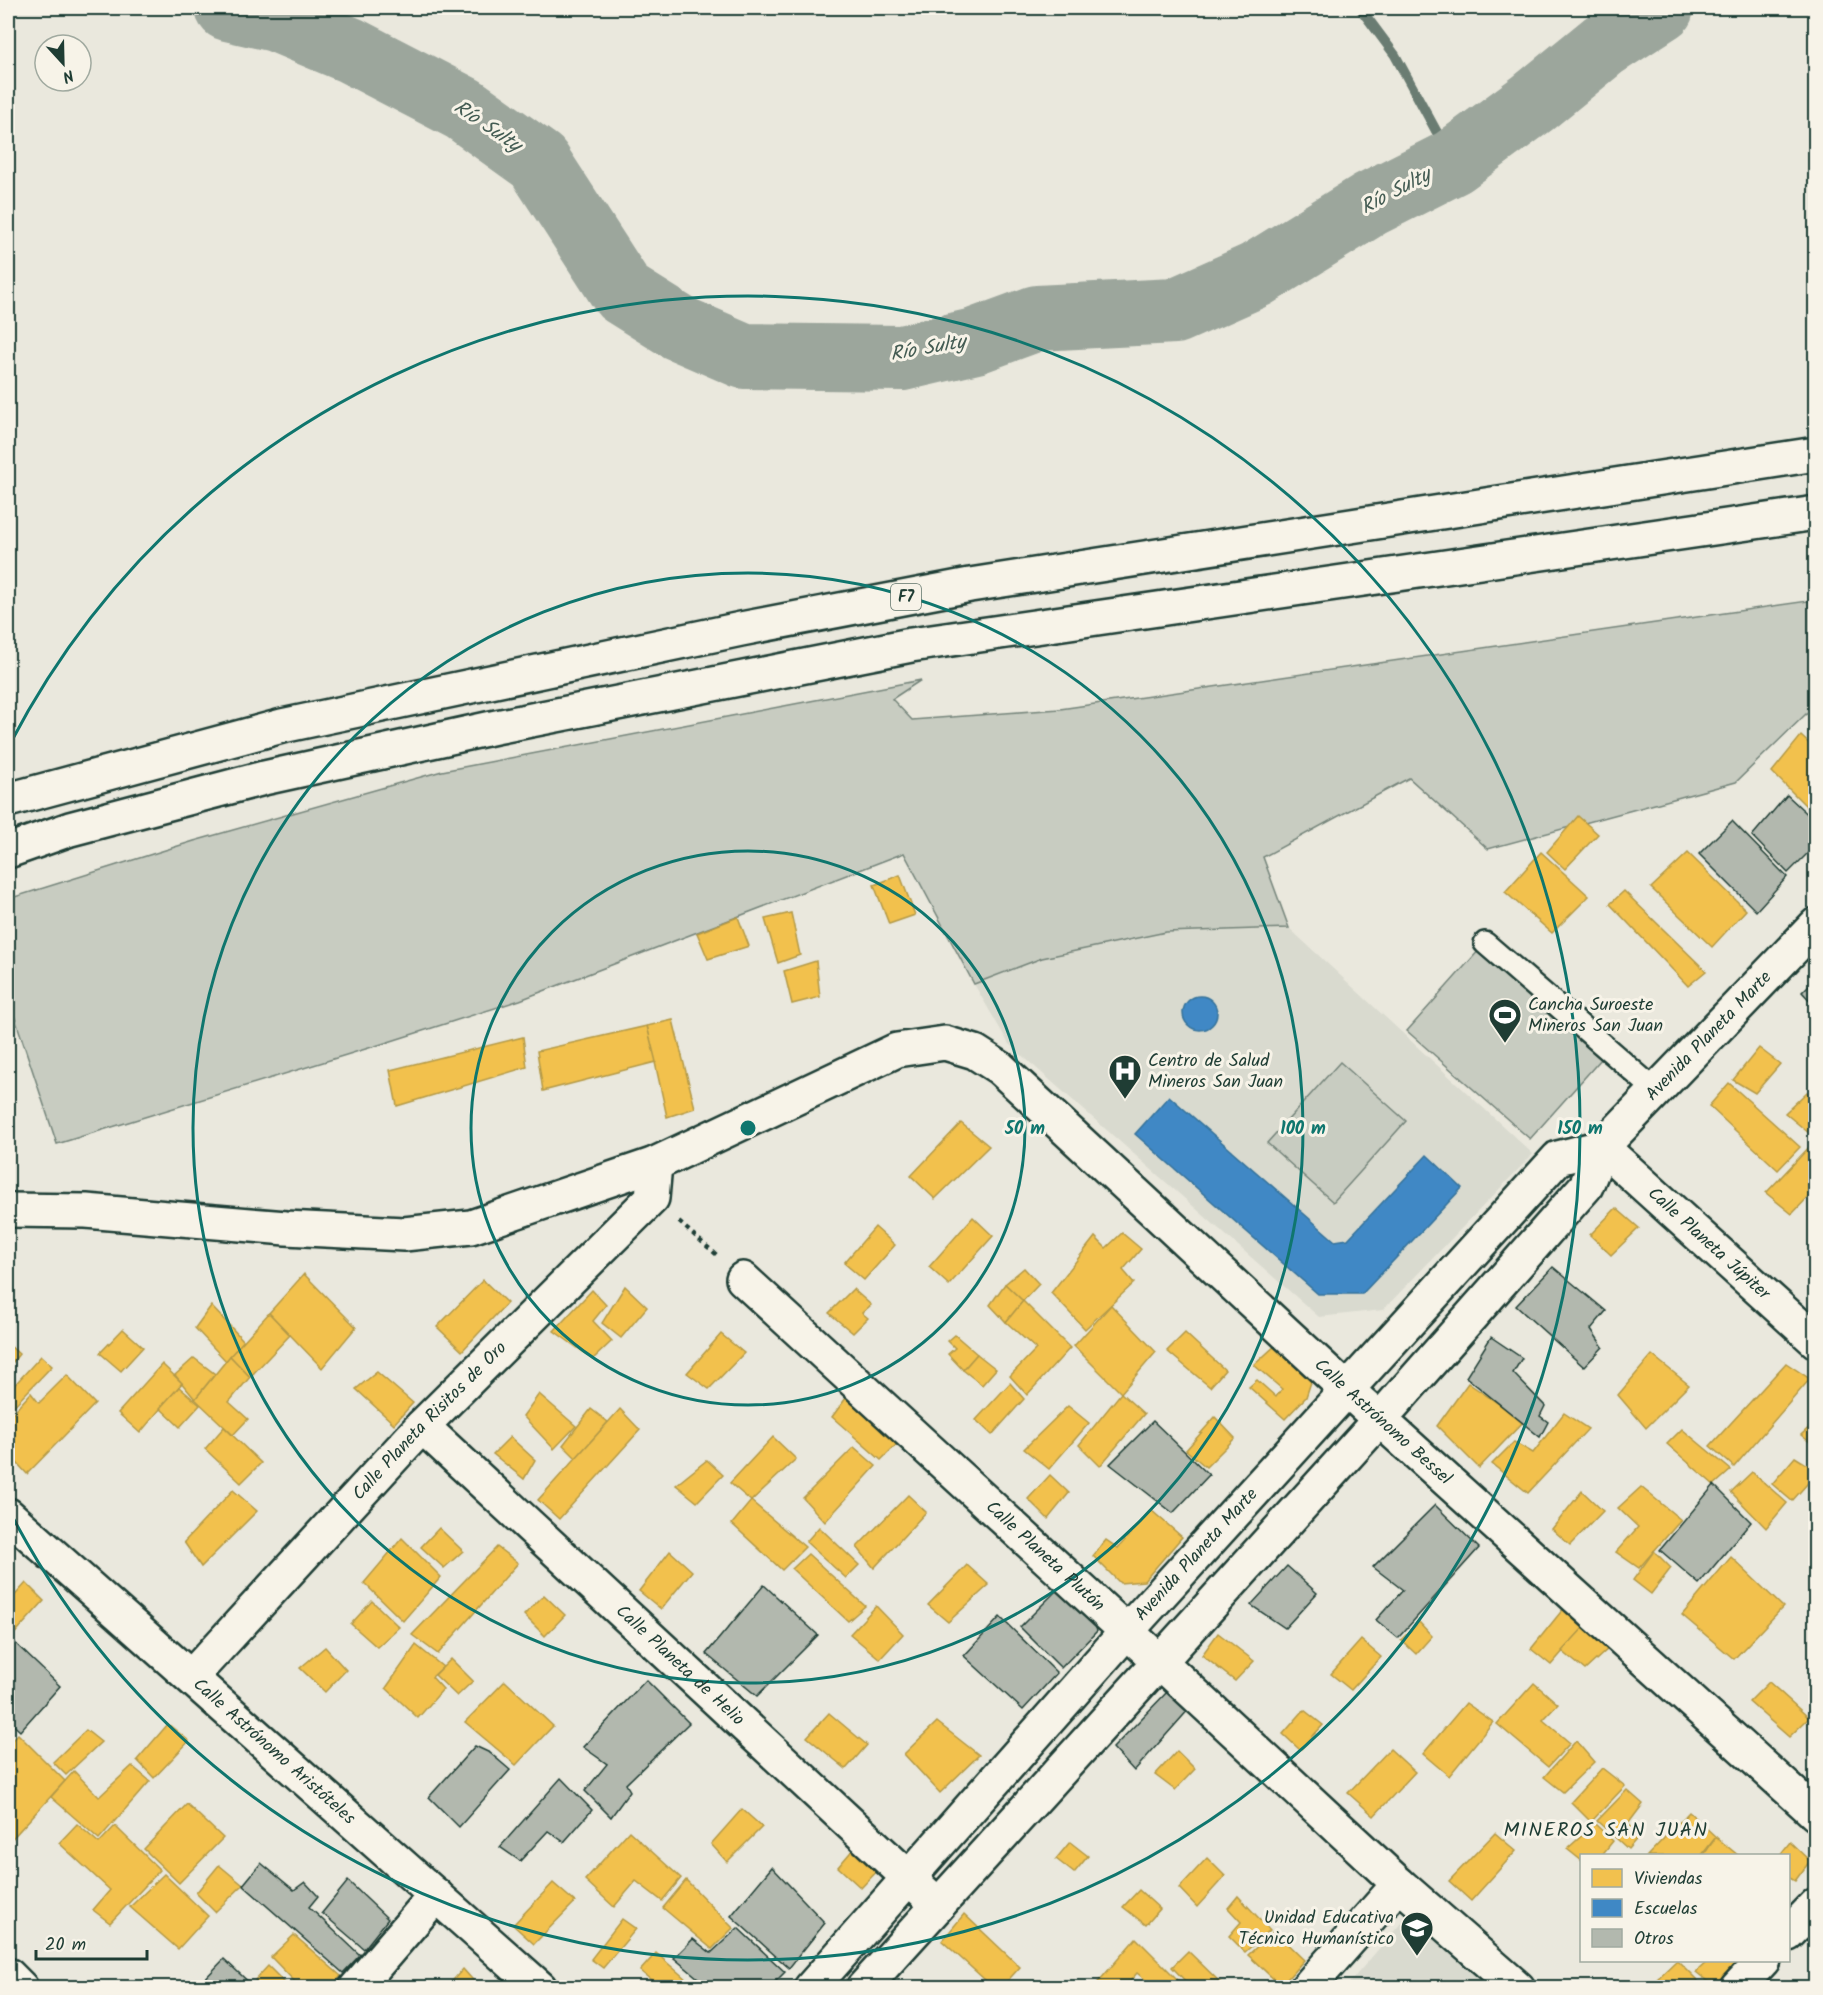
<svg xmlns="http://www.w3.org/2000/svg" width="1823" height="1995" viewBox="0 0 1823 1995" font-family="Kalam,sans-serif">
  <style>
    .built { fill: #d9dacf }
    .green { fill: #c8ccc1; stroke: #74847a; stroke-width: 1.5 }
    .homes { fill: #f2c14e; stroke: #b39946; stroke-width: 1.5 }
    .schools { fill: #3f88c5; stroke: #35729a; stroke-width: 1.5 }
    .lines { fill: none; stroke-linecap: round; stroke-linejoin: round }
    .stream { stroke: #6a7c72; stroke-width: 10 }
    .river { stroke: #9ca69c; stroke-width: 66 }
    .building { fill: #b2b8ae; stroke: #1f3d34; stroke-width: 1.5 }
    .lane-casing { stroke: #1f3d34; stroke-width: 26 }
    .street-casing { stroke: #1f3d34; stroke-width: 38 }
    .secondary-casing { stroke: #1f3d34; stroke-width: 38 }
    .highway-casing { stroke: #1f3d34; stroke-width: 38 }
    .path { stroke: #1f3d34; stroke-width: 4; stroke-dasharray: 4.5 4.5; stroke-linecap: butt }
    .lane { stroke: #f7f3e8; stroke-width: 21 }
    .street { stroke: #f7f3e8; stroke-width: 33 }
    .secondary { stroke: #f7f3e8; stroke-width: 33 }
    .highway { stroke: #f7f3e8; stroke-width: 33 }
    .ring { fill: none; stroke: #0f766e; stroke-width: 3 }
    .labels { text-anchor: middle; dominant-baseline: central; stroke-width: 6; stroke-linejoin: round; paint-order: stroke }
    .shield { fill: #f7f3e8; stroke: #60746a; stroke-width: 1.5 }
    .shield-label { font-size: 16px; font-weight: bold; fill: #1f3d34 }
    .poi-label { font-size: 18px; fill: #1f3d34; stroke: #f7f3e8; text-anchor: start }
    .street-label { font-size: 18px; fill: #1f3d34; stroke: #f7f3e8 }
    .water-label { font-size: 20px; font-style: italic; fill: #445c53; stroke: #f7f3e8 }
    .neighbourhood-label { font-size: 20px; letter-spacing: 1.5px; fill: #1f3d34; stroke: #f7f3e8 }
    .centre { fill: #0f766e; stroke: #f7f3e8; stroke-width: 3 }
    .ring-label { font-size: 18px; text-anchor: middle; font-weight: bold; fill: #0f766e; stroke: #f7f3e8; stroke-width: 6; stroke-linejoin: round; paint-order: stroke }
  </style>
  <rect width="100%" height="100%" fill="#eae8dd"/>
  <filter id="ink" filterUnits="userSpaceOnUse"><feTurbulence type="fractalNoise" baseFrequency=".0167" numOctaves="2"/><feDisplacementMap in="SourceGraphic" scale="12" xChannelSelector="R" yChannelSelector="G"/><feConvolveMatrix kernelMatrix="1 2 1 2 8 2 1 2 1" color-interpolation-filters="sRGB"/></filter>
  <g filter="url(#ink)">
    <g class="built">
      <path d="M1289,928L1533,1154L1383,1310L1319,1317L1009,1044L974,984L1042,958L1166,932Z"/>
      <path d="M1402,1922L1429,1926L1498,1988H1345Z"/>
    </g>
    <g class="green">
      <path d="M1815,600V714H1806L1736,782L1488,849L1409,778L1263,857L1289,928L1166,932L1042,958L974,984L904,853L520,1000L385,1043L57,1144L8,997V899L194,841L442,771L921,680L892,699L912,720L1060,709Z"/>
      <path d="M1480,949L1602,1058L1530,1139L1407,1031Z"/>
      <path d="M1340,1062L1406,1121L1333,1202L1267,1143Z"/>
    </g>
    <g class="homes">
      <path d="M1801,736L1816,750V816L1772,772Z"/>
      <path d="M1578,816L1598,834L1565,869L1547,852Z"/>
      <path d="M1541,852L1589,896L1552,933L1505,892Z"/>
      <path d="M1688,853L1746,910L1712,947L1651,888Z"/>
      <path d="M900,875L915,915L889,924L874,885Z"/>
      <path d="M1624,891L1706,971L1688,986L1610,904Z"/>
      <path d="M791,913L800,955L778,963L765,919Z"/>
      <path d="M738,917L749,946L708,959L697,933Z"/>
      <path d="M816,961L820,997L792,1004L784,971Z"/>
      <path d="M673,1020L695,1108L667,1117L647,1026Z"/>
      <path d="M647,1026L656,1062L543,1091L537,1051Z"/>
      <path d="M523,1037L527,1067L397,1106L390,1070Z"/>
      <path d="M1759,1048L1780,1064L1755,1093L1733,1080Z"/>
      <path d="M1729,1083L1800,1147L1778,1170L1709,1106Z"/>
      <path d="M1807,1092L1816,1101V1139L1785,1113Z"/>
      <path d="M961,1123L989,1146L935,1199L911,1176Z"/>
      <path d="M1816,1140V1189L1792,1214L1766,1193Z"/>
      <path d="M1616,1208L1639,1228L1611,1255L1590,1235Z"/>
      <path d="M973,1217L993,1236L949,1285L929,1267Z"/>
      <path d="M875,1227L895,1245L864,1280L844,1263Z"/>
      <path d="M1122,1233L1141,1249L1123,1270L1134,1283L1085,1329L1051,1293L1095,1237L1106,1248Z"/>
      <path d="M1024,1268L1039,1284L1023,1301L1005,1284Z"/>
      <path d="M304,1274L356,1327L322,1368L269,1313Z"/>
      <path d="M483,1280L507,1303L462,1351L437,1327Z"/>
      <path d="M1005,1284L1023,1301L1006,1322L990,1305Z"/>
      <path d="M625,1286L647,1307L621,1338L602,1323Z"/>
      <path d="M853,1289L871,1305L862,1313L868,1318L853,1333L829,1313Z"/>
      <path d="M592,1290L606,1305L593,1321L612,1341L593,1359L554,1331Z"/>
      <path d="M1023,1301L1070,1348L1027,1395L1010,1376L1036,1349L1006,1322Z"/>
      <path d="M1111,1305L1156,1352L1121,1393L1074,1346Z"/>
      <path d="M211,1306L244,1341L226,1361L195,1328Z"/>
      <path d="M269,1313L290,1335L250,1377L230,1356Z"/>
      <path d="M123,1329L143,1347L121,1371L100,1353Z"/>
      <path d="M1185,1333L1225,1370L1210,1387L1167,1351Z"/>
      <path d="M721,1334L744,1353L709,1389L687,1373Z"/>
      <path d="M955,1335L977,1354L963,1370L948,1354L955,1348L948,1341Z"/>
      <path d="M8,1344L19,1354L8,1368Z"/>
      <path d="M1276,1345L1309,1367L1311,1382L1306,1397L1285,1419L1249,1387L1257,1380L1276,1397L1282,1389L1254,1365Z"/>
      <path d="M977,1354L996,1369L982,1385L963,1370Z"/>
      <path d="M1652,1355L1689,1385L1646,1428L1618,1395Z"/>
      <path d="M41,1356L52,1366L8,1412V1392Z"/>
      <path d="M230,1356L250,1377L229,1402L248,1419L233,1435L195,1399Z"/>
      <path d="M194,1358L215,1374L195,1399L175,1375Z"/>
      <path d="M1786,1363L1810,1379L1734,1467L1710,1446Z"/>
      <path d="M162,1364L182,1383L140,1433L118,1413Z"/>
      <path d="M377,1372L413,1403L394,1424L356,1389Z"/>
      <path d="M67,1375L95,1404L27,1474L8,1453V1418L31,1393L39,1403Z"/>
      <path d="M1010,1383L1024,1399L992,1435L976,1420Z"/>
      <path d="M1468,1383L1524,1421L1479,1468L1437,1426Z"/>
      <path d="M179,1387L200,1405L180,1427L160,1408Z"/>
      <path d="M1121,1393L1144,1414L1100,1466L1079,1445Z"/>
      <path d="M539,1394L576,1426L554,1449L523,1416Z"/>
      <path d="M849,1394L898,1443L881,1460L832,1417Z"/>
      <path d="M1068,1406L1089,1423L1049,1469L1024,1449Z"/>
      <path d="M591,1409L608,1422L576,1458L563,1445Z"/>
      <path d="M620,1409L640,1430L559,1519L538,1500Z"/>
      <path d="M1564,1413L1588,1429L1528,1493L1492,1464L1514,1442L1533,1453Z"/>
      <path d="M1215,1417L1235,1438L1206,1467L1186,1450Z"/>
      <path d="M1816,1421V1447L1801,1435Z"/>
      <path d="M224,1427L261,1463L241,1483L205,1449Z"/>
      <path d="M1682,1429L1731,1470L1714,1485L1667,1444Z"/>
      <path d="M510,1437L535,1460L524,1479L493,1454Z"/>
      <path d="M773,1437L796,1459L751,1501L730,1483Z"/>
      <path d="M854,1447L876,1466L825,1522L803,1498Z"/>
      <path d="M1795,1457L1816,1470V1474L1792,1501L1772,1484Z"/>
      <path d="M707,1460L723,1475L697,1502L676,1485Z"/>
      <path d="M1752,1472L1787,1503L1766,1528L1731,1492Z"/>
      <path d="M1050,1475L1069,1493L1048,1519L1028,1499Z"/>
      <path d="M1641,1487L1681,1520L1639,1568L1616,1552L1638,1527L1618,1508Z"/>
      <path d="M233,1490L257,1511L201,1567L184,1542Z"/>
      <path d="M1582,1491L1603,1511L1570,1545L1552,1529Z"/>
      <path d="M908,1495L926,1512L874,1568L857,1547Z"/>
      <path d="M751,1501L805,1547L782,1570L732,1524Z"/>
      <path d="M1151,1510L1182,1537L1144,1581L1120,1583L1093,1556L1106,1540L1118,1548Z"/>
      <path d="M819,1527L859,1565L846,1578L806,1542Z"/>
      <path d="M439,1528L463,1551L444,1568L421,1547Z"/>
      <path d="M402,1538L441,1577L403,1621L364,1583Z"/>
      <path d="M497,1547L518,1563L438,1654L412,1635Z"/>
      <path d="M670,1551L692,1571L661,1609L639,1591Z"/>
      <path d="M1654,1551L1671,1568L1651,1594L1633,1580Z"/>
      <path d="M808,1554L865,1606L848,1621L792,1569Z"/>
      <path d="M1731,1557L1783,1607L1734,1659L1682,1615Z"/>
      <path d="M967,1565L989,1585L948,1622L928,1605Z"/>
      <path d="M26,1583L44,1601L8,1641V1603Z"/>
      <path d="M544,1595L565,1615L545,1636L524,1615Z"/>
      <path d="M372,1601L399,1627L377,1647L351,1624Z"/>
      <path d="M876,1606L903,1634L880,1659L850,1634Z"/>
      <path d="M1564,1608L1586,1625L1551,1665L1531,1649Z"/>
      <path d="M1419,1622L1432,1636L1416,1654L1401,1640Z"/>
      <path d="M1586,1625L1609,1648L1585,1670L1562,1651Z"/>
      <path d="M1218,1633L1254,1661L1235,1681L1202,1655Z"/>
      <path d="M1361,1640L1381,1657L1351,1690L1331,1674Z"/>
      <path d="M416,1645L443,1667L432,1677L443,1689L418,1718L386,1688Z"/>
      <path d="M325,1647L346,1670L325,1692L300,1668Z"/>
      <path d="M451,1659L473,1681L457,1696L435,1675Z"/>
      <path d="M505,1681L553,1726L516,1765L465,1722Z"/>
      <path d="M1769,1682L1809,1718L1789,1737L1749,1702Z"/>
      <path d="M1534,1683L1558,1704L1543,1720L1570,1743L1548,1767L1497,1724Z"/>
      <path d="M1466,1703L1493,1722L1449,1776L1423,1754Z"/>
      <path d="M1304,1710L1323,1725L1300,1750L1283,1734Z"/>
      <path d="M829,1713L867,1745L846,1769L807,1737Z"/>
      <path d="M937,1722L979,1755L940,1793L904,1754Z"/>
      <path d="M168,1724L189,1741L154,1778L137,1760Z"/>
      <path d="M86,1730L101,1742L66,1775L53,1762Z"/>
      <path d="M18,1734L65,1781L8,1843V1744Z"/>
      <path d="M1576,1741L1594,1762L1563,1792L1544,1777Z"/>
      <path d="M1390,1749L1415,1772L1374,1816L1348,1793Z"/>
      <path d="M1177,1751L1195,1769L1175,1790L1155,1775Z"/>
      <path d="M132,1766L150,1781L99,1839L51,1797L74,1771L99,1797Z"/>
      <path d="M1602,1768L1625,1786L1591,1822L1571,1802Z"/>
      <path d="M1627,1790L1643,1804L1628,1824L1640,1835L1628,1849L1597,1821Z"/>
      <path d="M187,1804L223,1838L179,1883L144,1849Z"/>
      <path d="M742,1809L762,1827L727,1862L711,1844Z"/>
      <path d="M1689,1812L1716,1837L1701,1856H1647Z"/>
      <path d="M77,1824L99,1843L115,1826L160,1870L110,1923L93,1910L110,1890L59,1843Z"/>
      <path d="M1595,1824L1613,1841L1601,1856H1582V1861L1567,1849Z"/>
      <path d="M629,1831L681,1878L662,1901L636,1881L614,1907L585,1880Z"/>
      <path d="M1495,1833L1516,1851L1471,1901L1449,1881Z"/>
      <path d="M1716,1837L1739,1856H1703Z"/>
      <path d="M1070,1842L1088,1856L1074,1873L1056,1859Z"/>
      <path d="M1790,1842L1810,1861L1795,1881L1788,1877V1856H1779Z"/>
      <path d="M855,1847L881,1867L861,1888L838,1867Z"/>
      <path d="M1207,1858L1225,1876L1197,1907L1179,1888Z"/>
      <path d="M219,1865L243,1885L215,1912L196,1893Z"/>
      <path d="M164,1874L208,1916L178,1949L130,1907Z"/>
      <path d="M686,1880L733,1928L712,1949L663,1908Z"/>
      <path d="M553,1883L575,1902L534,1944L513,1925Z"/>
      <path d="M1139,1890L1160,1909L1146,1925L1123,1907Z"/>
      <path d="M1238,1896L1270,1930L1245,1952L1229,1936L1241,1922L1228,1908Z"/>
      <path d="M964,1914L1020,1967L1001,1988H994L942,1941Z"/>
      <path d="M622,1919L636,1929L603,1968L591,1959Z"/>
      <path d="M1274,1931L1304,1960L1281,1986L1248,1955Z"/>
      <path d="M294,1935L341,1976L330,1988H301L271,1957Z"/>
      <path d="M1136,1938L1178,1980L1171,1988H1155L1137,1973L1124,1988H1093Z"/>
      <path d="M1188,1951L1226,1988H1192L1172,1967Z"/>
      <path d="M656,1953L686,1979L679,1988H661L640,1971Z"/>
      <path d="M1677,1960L1705,1988H1664L1656,1980Z"/>
      <path d="M1709,1960H1739L1716,1988L1696,1972Z"/>
      <path d="M268,1966L290,1988H262L255,1980Z"/>
      <path d="M463,1969L480,1988H446Z"/>
    </g>
    <g class="schools">
      <circle cx="1200" cy="1013" r="17"/>
      <path d="M1169,1096L1335,1241L1348,1239L1427,1155L1462,1188L1362,1294H1318L1135,1134Z"/>
    </g>
    <g class="lines">
      <path class="stream" d="M1360,8L1395,55L1453,162"/>
      <path class="river" d="M228,8L276,19L350,50L464,109L538,162L623,293L679,328L744,356L902,358L975,341L1037,318L1175,311L1256,275L1370,204L1453,162L1533,103L1604,45L1661,8"/>
    </g>
    <g class="building">
      <path d="M1787,795L1816,822V845L1788,873L1752,836Z"/>
      <path d="M1732,821L1787,877L1756,911L1699,854Z"/>
      <path d="M1816,978V1007L1802,992Z"/>
      <path d="M1553,1267L1606,1311L1591,1329L1603,1347L1584,1367L1516,1306Z"/>
      <path d="M1491,1337L1522,1358L1513,1373L1545,1406L1540,1416L1548,1422L1540,1437L1466,1377Z"/>
      <path d="M1153,1421L1209,1475L1173,1513L1110,1464Z"/>
      <path d="M1714,1485L1751,1522L1699,1584L1660,1550Z"/>
      <path d="M1435,1505L1479,1548L1398,1638L1376,1620L1403,1590L1373,1567Z"/>
      <path d="M1287,1566L1317,1593L1285,1628L1251,1605Z"/>
      <path d="M764,1585L818,1635L757,1696L706,1654Z"/>
      <path d="M1060,1587L1093,1620L1097,1631L1061,1668L1020,1627Z"/>
      <path d="M1000,1617L1057,1673L1023,1710L964,1656Z"/>
      <path d="M14,1642L60,1686L20,1731L8,1720V1649Z"/>
      <path d="M646,1680L689,1723L626,1784L630,1791L611,1817L585,1791L607,1764L583,1747Z"/>
      <path d="M1169,1690L1190,1708L1134,1771L1113,1748Z"/>
      <path d="M475,1746L490,1753L510,1770L459,1827L429,1797Z"/>
      <path d="M561,1778L592,1810L564,1842L548,1831L520,1861L500,1847Z"/>
      <path d="M261,1863L294,1890L305,1882L318,1896L309,1907L360,1955L343,1973L243,1885Z"/>
      <path d="M772,1867L825,1923L789,1968L731,1916Z"/>
      <path d="M348,1881L388,1919L364,1949L322,1913Z"/>
      <path d="M738,1928L785,1972L769,1988H710L674,1958L693,1939L711,1953Z"/>
      <path d="M224,1959L255,1988H196Z"/>
    </g>
    <g class="lines">
      <g class="lane-casing">
        <path id="lane" d="M1485,943L1655,1090"/>
      </g>
      <g class="street-casing">
        <g id="street">
          <path id="s1" d="M1602,1147L1816,1341"/>
          <path id="s2" d="M8,1210L86,1211L286,1228L404,1234L471,1227L655,1164L897,1050L945,1043L975,1052L1000,1068L1346,1389L1816,1814"/>
          <path id="s3" d="M743,1279L1159,1661L1399,1884L1518,1988"/>
          <path id="s4" d="M422,1426L938,1905"/>
          <path id="s5" d="M8,1515L540,1988"/>
          <path id="s6" d="M191,1677L422,1426L652,1198L655,1164"/>
          <path d="M1788,1934L1816,1905"/>
          <path d="M8,1975L21,1988"/>
          <path d="M356,1988L436,1895"/>
          <path d="M1307,1988L1399,1884"/>
          <path d="M1737,1988L1763,1960"/>
        </g>
      </g>
      <g class="secondary-casing">
        <g id="secondary">
          <path id="s7" d="M811,1988L1127,1631L1558,1158L1602,1147"/>
          <path id="s8" d="M863,1988L1380,1419L1586,1186L1602,1147L1816,925"/>
        </g>
      </g>
      <g class="highway-casing">
        <g id="highway">
          <path d="M8,800L282,726L741,629L970,585L1816,454"/>
          <path d="M8,851L70,829L264,778L496,727L911,645L1816,513"/>
        </g>
      </g>
      <path class="path" d="M679,1222L718,1256"/>
      <use href="#lane" class="lane"/>
      <use href="#street" class="street"/>
      <use href="#secondary" class="secondary"/>
      <use href="#highway" class="highway"/>
    </g>
  </g>
  <g class="ring">
    <circle cx="748" cy="1128" r="277"/>
    <circle cx="748" cy="1128" r="555"/>
    <path d="M10 744A832 832 0 1 1 10 1512"/>
  </g>
  <defs>
    <g id="stadium-pin" transform="scale(1.725)"><path d="M0 17L-7.5 6A9.5 9.5 0 1 1 7.5 6Z" fill="#1f3d34" stroke="#f7f3e8"/><path d="M0-5a6.5 5 0 1 0 0 10a6.5 5 0 1 0 0-10ZM-3.5-1.8h7v3.6h-7Z" fill="#fff"/></g>
    <g id="hospital-pin" transform="scale(1.725)"><path d="M0 17L-7.5 6A9.5 9.5 0 1 1 7.5 6Z" fill="#1f3d34" stroke="#f7f3e8"/><path d="M-5-5h3v3.5h4V-5h3V5h-3V1.5h-4V5h-3Z" fill="#fff"/></g>
    <g id="school-pin" transform="scale(1.725)"><path d="M0 17L-7.5 6A9.5 9.5 0 1 1 7.5 6Z" fill="#1f3d34" stroke="#f7f3e8"/><path d="M0-5L7-2L0 1L-7-2ZM-4 1L0 2.5L4 1V4Q0 6-4 4Z" fill="#fff"/></g>
  </defs>
  <g fill-rule="evenodd">
    <use href="#stadium-pin" x="1505" y="1015"/>
    <use href="#hospital-pin" x="1125" y="1071"/>
    <use href="#school-pin" x="1417" y="1928"/>
  </g>
  <g class="labels">
    <rect class="shield" x="891" y="584" width="30" height="26" rx="4.5"/>
    <g class="shield-label">
      <text x="906" y="597">F7</text>
    </g>
    <g class="poi-label">
      <text x="1528" y="1005">Cancha Suroeste<tspan x="1528" dy="21">Mineros San Juan</tspan></text>
      <text x="1148" y="1061">Centro de Salud<tspan x="1148" dy="21">Mineros San Juan</tspan></text>
      <text x="1394" y="1918" text-anchor="end">Unidad Educativa<tspan x="1394" dy="21">Técnico Humanístico</tspan></text>
    </g>
    <g class="street-label">
      <text stroke="none"><textPath href="#s8" startOffset="1276">Avenida Planeta Marte</textPath></text>
      <text stroke="none"><textPath href="#s1" startOffset="144">Calle Planeta Júpiter</textPath></text>
      <text stroke="none"><textPath href="#s6" startOffset="350">Calle Planeta Risitos de Oro</textPath></text>
      <text stroke="none"><textPath href="#s2" startOffset="1557">Calle Astrónomo Bessel</textPath></text>
      <text stroke="none"><textPath href="#s7" startOffset="580">Avenida Planeta Marte</textPath></text>
      <text stroke="none"><textPath href="#s3" startOffset="410">Calle Planeta Plutón</textPath></text>
      <text stroke="none"><textPath href="#s4" startOffset="352">Calle Planeta de Helio</textPath></text>
      <text stroke="none"><textPath href="#s5" startOffset="356">Calle Astrónomo Aristóteles</textPath></text>
    </g>
    <g class="water-label">
      <text transform="translate(487 127) rotate(34)">Río Sulty</text>
      <text transform="translate(1396 192) rotate(-28)">Río Sulty</text>
      <text transform="translate(928 349) rotate(-10)">Río Sulty</text>
    </g>
    <g class="neighbourhood-label">
      <text x="1606" y="1831">MINEROS SAN JUAN</text>
    </g>
  </g>
  <circle cx="748" cy="1128" r="9" class="centre"/>
  <g class="ring-label">
    <text x="1025" y="1134">50 m</text>
    <text x="1303" y="1134">100 m</text>
    <text x="1580" y="1134">150 m</text>
  </g>
  <rect width="1823" height="1995" fill="none" stroke="#f7f3e8" stroke-width="30"/>
  <rect x="15" y="15" width="1793" height="1965" fill="none" stroke="#1f3d34" stroke-width="2" filter="url(#ink)"/>
  <rect x="1580" y="1854" width="210" height="108" fill="#f7f3e8" stroke="#a1aaa0" stroke-width="1.5"/>
  <rect x="1592" y="1869" width="30" height="18" fill="#f2c14e" stroke="#a1aaa0" stroke-width="1.5"/>
  <text x="1634" y="1884" font-size="18" fill="#1f3d34">Viviendas</text>
  <rect x="1592" y="1899" width="30" height="18" fill="#3f88c5" stroke="#a1aaa0" stroke-width="1.5"/>
  <text x="1634" y="1914" font-size="18" fill="#1f3d34">Escuelas</text>
  <rect x="1592" y="1929" width="30" height="18" fill="#b2b8ae" stroke="#a1aaa0" stroke-width="1.5"/>
  <text x="1634" y="1944" font-size="18" fill="#1f3d34">Otros</text>
  <g transform="translate(63 63) rotate(158)"><circle r="28" fill="#f7f3e8" stroke="#a1aaa0" stroke-width="1.5"/>
  <path d="M0-4.5L10 22L0 15L-10 22Z" fill="#1f3d34"/>
  <text y="-9" font-size="16" font-weight="bold" text-anchor="middle" fill="#1f3d34">N</text>
  </g>
  <path d="M36 1950v9h111v-9" fill="none" stroke="#1f3d34" stroke-width="3"/>
  <text x="45" y="1950" font-size="18" fill="#1f3d34" stroke="#f7f3e8" stroke-width="4.5" paint-order="stroke">20 m</text>
</svg>
